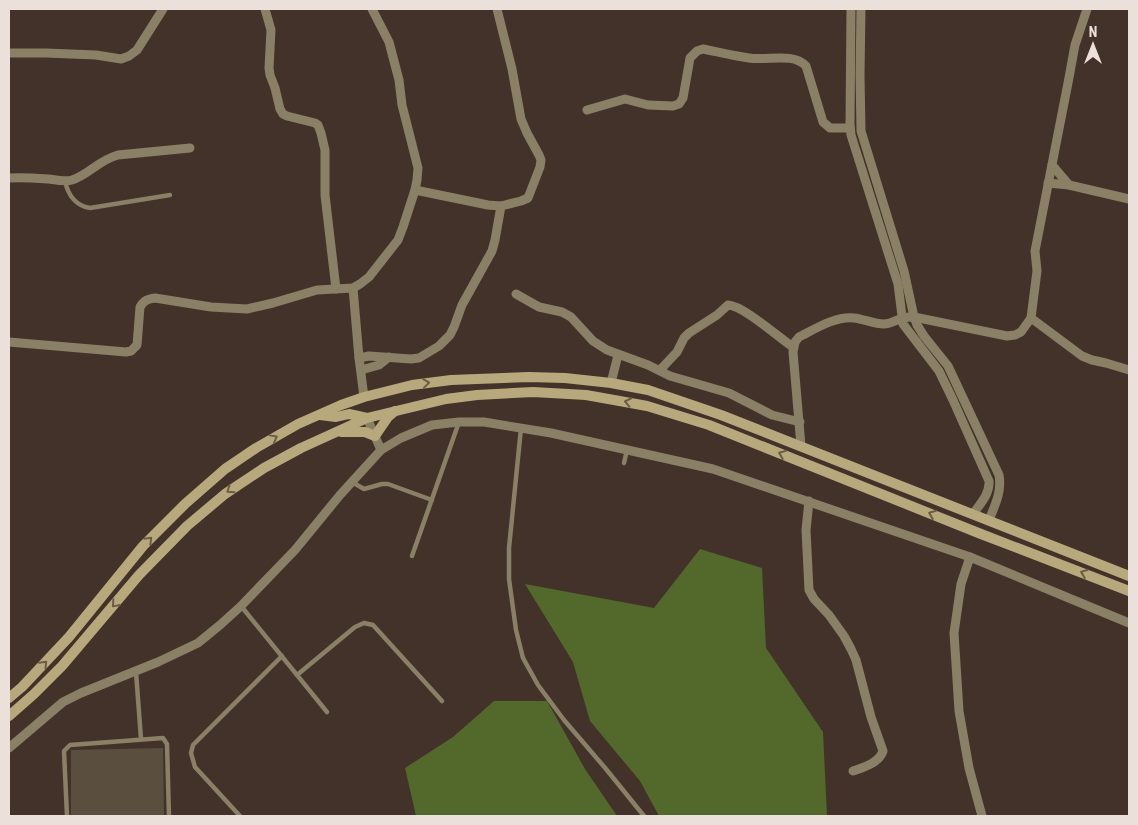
<svg xmlns="http://www.w3.org/2000/svg" width="1138" height="825" viewBox="0 0 1138 825" font-family="'Roboto Condensed',sans-serif">
  <style>
    .forest { fill: #52692b }
    .building { fill: #5a4e3f }
    .lines { fill: none; stroke-linecap: round; stroke-linejoin: round }
    .service { stroke: #898065; stroke-width: 4.5 }
    .minor { stroke: #898065; stroke-width: 9 }
    .secondary { stroke: #b8a97d; stroke-width: 10 }
    .oneway { stroke: #6c5c46 }
  </style>
  <rect width="100%" height="100%" fill="#433229"/>
  <g class="forest">
    <path d="M700,549L762,568L766,648L823,732L827,816H659L640,781L590,721L573,662L525,584L654,608Z"/>
    <path d="M494,701H547L585,769L617,816H416L405,768L453,737Z"/>
  </g>
  <path class="building" d="M163,748L164,816H71V750Z"/>
  <g class="lines">
    <g class="service">
      <path d="M65,181C68,195 76,206 90,208L170,195"/>
      <path d="M521,428L509,548V579L516,630L523,658L538,685L564,720L606,769L644,816"/>
      <path d="M624,463L627,450"/>
      <path d="M352,482L364,489L382,484H388L432,500"/>
      <path d="M412,556L459,422"/>
      <path d="M241,606L327,712"/>
      <path d="M136,672L141,739"/>
      <path d="M297,675L355,627L364,623L373,625L442,701"/>
      <path d="M67,816L64,751L70,745L163,738L167,744L169,816"/>
      <path d="M240,816L195,767L191,753L193,745L282,656"/>
    </g>
    <g class="minor">
      <path d="M265,9L271,30L269,68L270,75L275,88L280,109L283,114L287,116L315,123L318,125L321,133L325,150V195L336,289"/>
      <path d="M851,9L850,124L851,135L898,284L903,324L939,371L953,400L989,481C990,494 980,504 973,514"/>
      <path d="M861,9L860,75L861,131L904,271L914,317L917,325L924,336L948,366L999,475C1002,492 995,505 989,520"/>
      <path d="M9,53H46L96,55L121,59L129,56L137,50L163,9"/>
      <path d="M587,110L625,99L648,105L673,106L679,104L683,98L690,58L697,51L703,49C718,52 734,56 749,58C767,61 793,52 806,66L823,122L830,128H850"/>
      <path d="M1052,165L1069,185"/>
      <path d="M9,178C22,177 35,178 49,179C56,180 65,182 72,180C88,175 99,160 118,155L190,148"/>
      <path d="M1048,183L1069,185L1129,199"/>
      <path d="M415,190L488,205L501,206"/>
      <path d="M353,288L359,358L364,397"/>
      <path d="M516,294L539,307L562,312L571,317L593,341L607,350L648,365L670,376L729,393L772,415L800,422"/>
      <path d="M1031,318L1082,356L1092,360L1106,363L1129,370"/>
      <path d="M9,342L126,352L131,351L137,345L140,307C144,300 148,299 155,298L211,307L247,309L273,303L317,290L353,288L360,284L369,277L398,240L403,227L415,190L417,180L418,168L402,105L399,80L389,42L372,9"/>
      <path d="M359,358L369,356L411,359L419,358L439,346L450,335L454,327L462,305L492,251L495,240L501,206L521,201L528,198L540,167L541,160L539,155L527,133L521,119L512,69L497,9"/>
      <path d="M361,370L379,365L389,357"/>
      <path d="M660,370L677,352L684,338L689,333L717,315L728,305C744,306 778,337 793,347"/>
      <path d="M611,383L618,355"/>
      <path d="M367,418L381,450"/>
      <path d="M801,446L793,352L795,342L799,337C815,329 835,316 854,318C864,319 874,324 884,324C891,324 896,320 903,318C906,317 911,317 914,317L1007,336L1015,335L1021,332L1031,318L1037,271L1035,251L1068,83L1075,45L1087,9"/>
      <path d="M809,501L806,530L809,590L814,599L829,615L844,636L851,649L856,660L871,717L883,751C879,763 864,767 853,771"/>
      <path d="M970,557L961,584L954,633L959,711L969,768L982,816"/>
      <path d="M9,748L63,702L81,693L158,662L198,643L220,625L241,606L295,550L340,495L381,450L401,438L432,425L459,422H484L551,433L713,469L970,557L1129,623"/>
    </g>
    <g class="secondary">
      <path d="M320,415L336,417L349,414L367,418"/>
      <path d="M341,432H365L375,436L388,417L395,411"/>
      <path d="M9,698L22,687L69,637L143,546L185,504L225,469L256,448L298,424L341,405L364,397L412,385L451,380L529,377L565,378L611,383L648,390L721,415L1129,576"/>
      <path d="M9,716L34,694L62,666L139,575L187,526L225,494L264,468L301,448L367,418L446,399L477,395L533,392L586,395L614,400L647,406L709,425L981,534L1129,591"/>
    </g>
  </g>
  <defs><path id="oneway-chevron" d="M-2-3.5L2.5 0L-2 3.5" fill="none" stroke-width="1.6" stroke-linecap="round" stroke-linejoin="round" transform="scale(1.25)"/></defs>
  <g class="oneway">
    <use href="#oneway-chevron" transform="translate(426 383) rotate(-7)"/>
    <use href="#oneway-chevron" transform="translate(628 402) rotate(-168)"/>
    <use href="#oneway-chevron" transform="translate(274 438) rotate(-29)"/>
    <use href="#oneway-chevron" transform="translate(782 454) rotate(-158)"/>
    <use href="#oneway-chevron" transform="translate(230 490) rotate(145)"/>
    <use href="#oneway-chevron" transform="translate(932 514) rotate(-158)"/>
    <use href="#oneway-chevron" transform="translate(149 540) rotate(-45)"/>
    <use href="#oneway-chevron" transform="translate(1084 573) rotate(-159)"/>
    <use href="#oneway-chevron" transform="translate(115 604) rotate(131)"/>
    <use href="#oneway-chevron" transform="translate(44 664) rotate(-47)"/>
  </g>
  <rect width="1138" height="825" fill="none" stroke="#ebe0da" stroke-width="20"/>
  <g transform="translate(1093 45)" stroke="#433229" stroke-width="4" paint-order="stroke">
  <path d="M0-4L9 19L0 12L-9 19Z" fill="#ebe0da"/>
  <text y="-8" font-size="14" font-weight="bold" text-anchor="middle" fill="#ebe0da">N</text>
  </g>
</svg>
